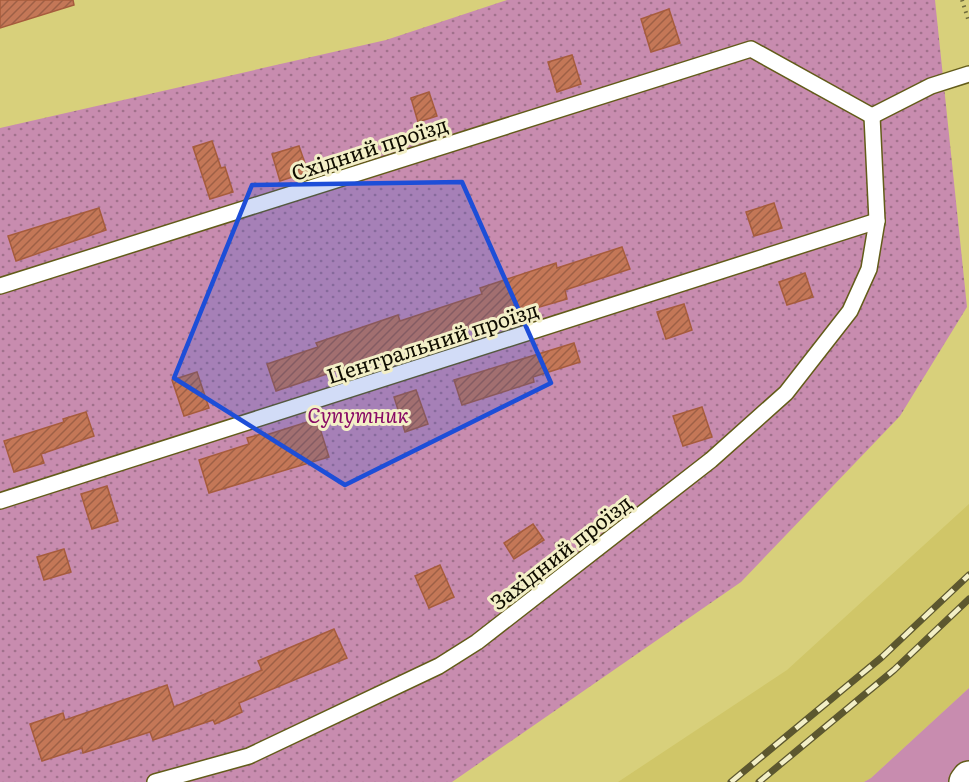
<svg xmlns="http://www.w3.org/2000/svg" width="969" height="782" viewBox="0 0 969 782" font-family="Literata,serif">
  <style>
    .built { fill: #d0c668 }
    .grass { fill: #c88caf }
    .garden { fill: url(#garden-dots) }
    .building { fill: url(#building-hatch); stroke: #a65c3d; stroke-width: 1.5 }
    .lines { fill: none; stroke-linecap: round; stroke-linejoin: round }
    .service-casing { stroke: #635c1a; stroke-width: 18 }
    .secondary-casing { stroke: #635c1a; stroke-width: 36 }
    .path { stroke: #716c3c; stroke-width: 4; stroke-dasharray: 1.5 4.5; stroke-linecap: butt }
    .service { stroke: #fff; stroke-width: 15 }
    .secondary { stroke: #fff; stroke-width: 33 }
    .rail-casing { stroke: #5c572f; stroke-width: 7 }
    .rail { stroke: #f3efc7; stroke-width: 4.5; stroke-dasharray: 14; stroke-linecap: butt }
    .marked { fill: #1d4ed8; fill-opacity: 0.2; stroke: #1d4ed8; stroke-width: 4.5; stroke-linejoin: round }
    .labels { text-anchor: middle; dominant-baseline: central; stroke-width: 6; stroke-linejoin: round; paint-order: stroke }
    .street-label { font-size: 21px; fill: #0f0c00; stroke: #f3efc7 }
    .park-label { font-size: 21px; font-style: italic; fill: #890b66; stroke: #f3efc7 }
  </style>
  <defs>
    <pattern id="garden-dots" width="8" height="8" patternUnits="userSpaceOnUse" patternTransform="scale(1.5)"><rect width="8" height="8" fill="#c88caf"/><path d="M2 2h.1M6 6h.1" fill="none" stroke="#a1718c" stroke-width="1.8" stroke-linecap="round"/></pattern>
    <pattern id="building-hatch" width="6" height="6" patternUnits="userSpaceOnUse" patternTransform="scale(1.5)"><rect width="6" height="6" fill="#c47757"/><path d="M-1 1l2-2M0 6l6-6M5 7l2-2" fill="none" stroke="#9e6046"/></pattern>
  </defs>
  <rect width="100%" height="100%" fill="#d8d07b"/>
  <path class="built" d="M969,504V688L871,778L864,782H618L787,670Z"/>
  <path class="grass" d="M969,688V782H864L871,778Z"/>
  <path class="garden" d="M507,0H935L967,307L900,416L741,582L452,782H0V128L386,40Z"/>
  <g class="building">
    <path d="M0,0H73L74,5L0,28Z"/>
    <path d="M669,9L680,43L651,52L641,19Z"/>
    <path d="M572,55L581,84L557,92L548,62Z"/>
    <path d="M429,92L437,116L418,122L411,98Z"/>
    <path d="M212,141L221,168L225,167L233,192L210,199L193,147Z"/>
    <path d="M299,146L308,172L280,181L272,154Z"/>
    <path d="M774,203L782,228L754,236L746,212Z"/>
    <path d="M99,208L106,230L16,261L8,236Z"/>
    <path d="M622,247L630,269L565,290L567,299L437,337L276,391L267,364L318,347L316,343L398,315L400,321L482,294L480,288L556,263L557,268Z"/>
    <path d="M805,273L813,297L787,305L779,282Z"/>
    <path d="M684,304L692,330L666,339L657,312Z"/>
    <path d="M574,343L580,362L533,377L534,382L462,405L454,380Z"/>
    <path d="M197,372L209,408L184,416L172,380Z"/>
    <path d="M416,390L428,424L405,432L394,397Z"/>
    <path d="M702,407L712,437L683,446L673,416Z"/>
    <path d="M86,412L94,436L41,454L44,463L14,472L4,441L64,422L63,419Z"/>
    <path d="M317,419L329,457L209,493L199,460L249,444L247,438L265,433L266,435Z"/>
    <path d="M107,486L118,521L92,529L81,494Z"/>
    <path d="M533,524L544,540L514,559L504,543Z"/>
    <path d="M64,549L71,572L44,580L37,557Z"/>
    <path d="M440,565L454,597L429,608L415,576Z"/>
    <path d="M334,629L347,658L239,703L242,712L215,724L213,720L153,740L150,732L83,753L82,748L42,761L30,724L63,713L65,720L167,685L174,707L262,670L258,661Z"/>
  </g>
  <g class="lines">
    <g class="service-casing">
      <g id="service">
        <path d="M872,116L931,86L969,74"/>
        <path d="M0,286L751,49L872,116"/>
        <path d="M0,501L877,221"/>
        <path d="M155,782L249,756L439,666L477,642L711,460L786,393L850,311L869,269L877,221L872,116"/>
      </g>
    </g>
    <g class="secondary-casing">
      <path id="secondary" d="M966,782L969,778"/>
    </g>
    <path class="path" d="M962,0L969,22"/>
    <use href="#service" class="service"/>
    <use href="#secondary" class="secondary"/>
    <g class="rail-casing">
      <g id="rail">
        <path d="M731,782L882,657L969,575"/>
        <path d="M759,782L894,670L969,599"/>
      </g>
    </g>
    <use href="#rail" class="rail"/>
  </g>
  <path class="marked" d="M462,182L551,383L345,485L174,378L252,185Z"/>
  <g class="labels">
    <g class="street-label">
      <text transform="translate(369 147) rotate(-18)">Східний проїзд</text>
      <text transform="translate(432 341) rotate(-18)">Центральний проїзд</text>
      <text transform="translate(560 551) rotate(-38)">Західний проїзд</text>
    </g>
    <g class="park-label">
      <text x="358" y="413">Супутник</text>
    </g>
  </g>
</svg>
